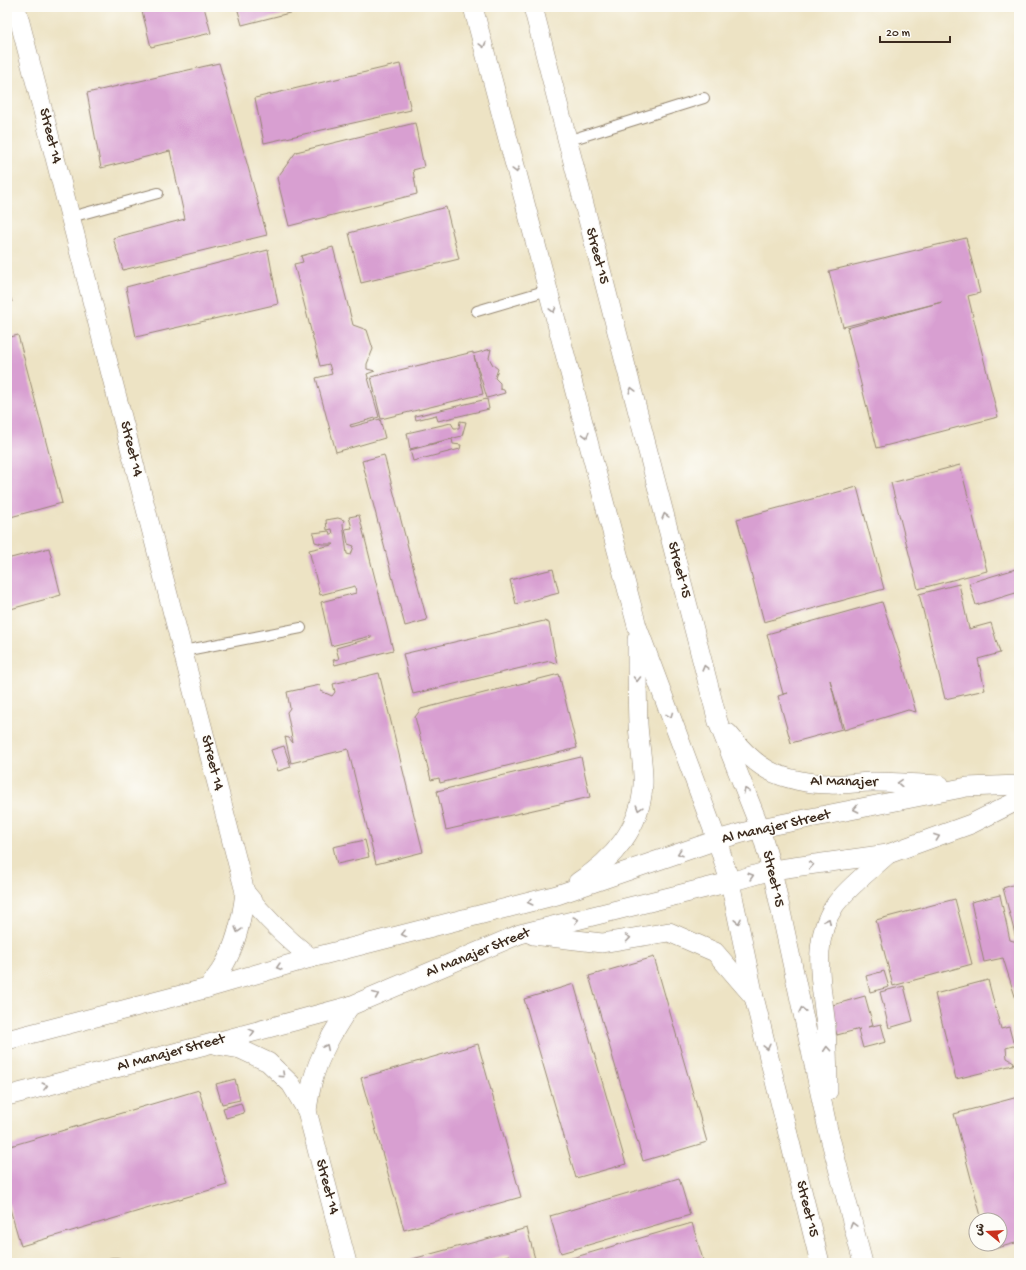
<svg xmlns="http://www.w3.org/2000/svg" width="1026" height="1270" viewBox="0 0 1026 1270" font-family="'Gochi Hand','Playpen Sans Arabic',sans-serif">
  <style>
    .building { fill: #d89fd1 }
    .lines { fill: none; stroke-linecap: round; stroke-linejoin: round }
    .lane-casing { stroke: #948671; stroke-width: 12 }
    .street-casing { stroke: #948671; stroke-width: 20 }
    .lane { stroke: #fff; stroke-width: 10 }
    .street { stroke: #fff; stroke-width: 19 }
    .oneway { stroke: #a79f9a }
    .labels { text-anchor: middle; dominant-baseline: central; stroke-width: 3; stroke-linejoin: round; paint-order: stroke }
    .street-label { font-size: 15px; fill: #3b2a1e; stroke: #fdfcf7 }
  </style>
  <rect width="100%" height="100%" fill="#fdfcf7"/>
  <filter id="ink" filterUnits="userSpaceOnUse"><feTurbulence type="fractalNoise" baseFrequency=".025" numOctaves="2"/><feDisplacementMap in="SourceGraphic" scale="8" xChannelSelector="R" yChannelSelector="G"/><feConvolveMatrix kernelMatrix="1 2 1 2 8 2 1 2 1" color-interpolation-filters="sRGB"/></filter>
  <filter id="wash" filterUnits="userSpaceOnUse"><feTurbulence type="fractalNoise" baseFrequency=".012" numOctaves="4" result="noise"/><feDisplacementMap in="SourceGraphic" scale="16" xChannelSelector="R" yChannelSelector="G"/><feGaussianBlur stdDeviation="0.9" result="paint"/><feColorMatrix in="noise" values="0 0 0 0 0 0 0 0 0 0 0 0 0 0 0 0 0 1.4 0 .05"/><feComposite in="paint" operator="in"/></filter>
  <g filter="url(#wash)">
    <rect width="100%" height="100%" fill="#ede3c4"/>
    <g id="blocks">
      <g class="building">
        <path d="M141,7H204L211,33L151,47Z"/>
        <path d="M237,7H309V8L242,25Z"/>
        <path d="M219,63L267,235L123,270L113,238L185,219L170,151L101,168L87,93Z"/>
        <path d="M400,64L411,110L264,143L255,98Z"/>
        <path d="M415,123L424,167L413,170L417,194L289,226L277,178L296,152Z"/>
        <path d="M446,207L459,259L361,283L349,233Z"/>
        <path d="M966,238L980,293L968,296L998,417L877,448L847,328L942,302L843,327L829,271Z"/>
        <path d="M333,247L353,325L367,330L373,349L367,364V369L375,371L367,374L379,417L350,425L351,427L380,419L385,438L336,452L316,378L332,374L329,364L320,366L294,264L303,262L301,256Z"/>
        <path d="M268,250L278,304L136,337L126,287Z"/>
        <path d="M7,287L12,302L7,303Z"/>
        <path d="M18,335L62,503L7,518V338Z"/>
        <path d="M491,349L489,358L493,365L498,369L495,378L500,383V389L504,390L505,393L487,398L474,356L483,394L381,419L371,377L473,352V354Z"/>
        <path d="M487,399L489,409L438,421L436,415L416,420L415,416Z"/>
        <path d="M460,421L466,422L462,436L410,449L407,433L451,423L454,428H459Z"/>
        <path d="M452,439L453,444L461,445L460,449L413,461L410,450Z"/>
        <path d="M384,455L427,620L405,626L362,461Z"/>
        <path d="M960,465L987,571L918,589L891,483Z"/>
        <path d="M857,487L884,589L764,622L737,519Z"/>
        <path d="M359,515L393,650L335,665L333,660L339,659L336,648L371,638V636L331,646L321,602L356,593L355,586L320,595L309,550L327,546L333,545L334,544H322L315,542L313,533L329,531L330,534H333L332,529L327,530L326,520L338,518L344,520L343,524L347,554L351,555L354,546L348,544L345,529L352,528L349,517Z"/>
        <path d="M49,548L61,595L7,610V559Z"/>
        <path d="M1019,568V592L976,605L969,583Z"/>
        <path d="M553,569L559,593L516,604L510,580Z"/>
        <path d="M959,584L969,629L991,623L1000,653L978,659L985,690L945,699L919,594Z"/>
        <path d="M882,602L901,658L916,712L908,710L844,730L830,680L842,729L791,743L778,696L788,693L783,694L767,634Z"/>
        <path d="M544,621L549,623L557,664L550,661L413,694L403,654Z"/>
        <path d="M379,673L423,852L376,864L348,749L291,763L285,737L289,738L293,743L287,712L290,708L287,692L320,685L321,691L332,696L335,692L333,684Z"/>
        <path d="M559,674L577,748L440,783L439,778L431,780L415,717L421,709Z"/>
        <path d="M284,746L291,767L278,771L271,750Z"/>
        <path d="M581,757L590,797L446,830L437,791Z"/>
        <path d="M365,840L369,857L337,864L333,847Z"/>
        <path d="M1019,883V1009L1003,958L984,962L971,902L1000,895L1010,940L1017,942L1003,888Z"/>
        <path d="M955,899L972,964L893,986L876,920Z"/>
        <path d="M654,957L707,1142L643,1161L589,976Z"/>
        <path d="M884,971L889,987L870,992L866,976Z"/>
        <path d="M988,980L1001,1029L1009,1027L1013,1042L1019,1045V1048L1013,1046L1006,1048L1007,1058L1014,1062L1013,1065L956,1079L935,994Z"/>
        <path d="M574,984L626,1164L576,1178L524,999Z"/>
        <path d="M904,986L913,1021L889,1028L880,992Z"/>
        <path d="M865,996L873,1025L868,1027L881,1024L886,1042L863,1048L858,1030L860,1029L837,1035L829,1006Z"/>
        <path d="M478,1044L521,1197L404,1230L361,1078Z"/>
        <path d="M235,1079L240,1100L222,1104L216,1084Z"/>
        <path d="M199,1090L227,1185L21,1246L7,1199V1147Z"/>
        <path d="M1018,1097L1019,1100V1242L990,1250L988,1244H1000V1220H982L954,1114Z"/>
        <path d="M241,1103L244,1113L226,1118L223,1108Z"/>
        <path d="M679,1178L690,1215L561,1253L550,1216Z"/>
        <path d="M692,1223L704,1263H562V1261Z"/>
        <path d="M527,1228L536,1263H511L509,1255L482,1263H406L405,1261Z"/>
      </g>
    </g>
  </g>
  <g filter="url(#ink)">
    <use href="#blocks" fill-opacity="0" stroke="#948671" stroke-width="1"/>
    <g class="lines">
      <g class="lane-casing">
        <g id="lane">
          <path d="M567,141L704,98"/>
          <path d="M71,217L158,193"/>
          <path d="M477,311L548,290"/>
          <path d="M183,651L301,628"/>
          <path d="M112,1263H117"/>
        </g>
      </g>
      <g class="street-casing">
        <g id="street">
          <path d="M16,7L245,892C242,918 237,944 223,967C218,974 213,981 208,988"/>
          <path d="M473,7L637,626L717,840L730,882L754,997L820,1263"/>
          <path d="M533,7L718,722L760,828L772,870L828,1130L863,1263"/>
          <path d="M728,733C739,747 752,761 768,770C784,779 811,784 830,784C844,785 859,782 873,782C895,782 918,784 940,785"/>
          <path d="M578,882C613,860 641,827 643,785C644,765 639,744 638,724C637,696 637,668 637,639"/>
          <path d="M245,892C264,917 286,938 311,958"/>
          <path d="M533,935L602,943L669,932L715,952L753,996"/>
          <path d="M7,1040L208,988L311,958L557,895L717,840L760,828L967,787L1019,785"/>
          <path d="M217,1045L240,1049L268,1062L291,1084L307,1111L347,1263"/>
          <path d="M828,1091C828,1070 827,1048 826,1027C822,986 810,942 835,905C847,888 872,869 888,854"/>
          <path d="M7,1096L209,1044L350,1006L520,934L730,882L772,870L888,854L971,824L1019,800"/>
          <path d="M307,1111C308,1102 310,1092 312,1083C319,1055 334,1030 350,1006"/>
        </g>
      </g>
      <use href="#lane" class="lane"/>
      <use href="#street" class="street"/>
    </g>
    <defs><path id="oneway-chevron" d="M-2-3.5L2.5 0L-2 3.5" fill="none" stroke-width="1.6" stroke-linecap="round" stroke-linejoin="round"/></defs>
    <g class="oneway">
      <use href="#oneway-chevron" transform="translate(483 45) rotate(75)"/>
      <use href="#oneway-chevron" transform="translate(516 170) rotate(75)"/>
      <use href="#oneway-chevron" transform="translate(553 310) rotate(75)"/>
      <use href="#oneway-chevron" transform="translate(632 390) rotate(-105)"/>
      <use href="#oneway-chevron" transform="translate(586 435) rotate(75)"/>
      <use href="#oneway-chevron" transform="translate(665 516) rotate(-105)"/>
      <use href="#oneway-chevron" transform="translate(705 668) rotate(-105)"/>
      <use href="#oneway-chevron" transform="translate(637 679) rotate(90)"/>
      <use href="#oneway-chevron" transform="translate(670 715) rotate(69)"/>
      <use href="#oneway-chevron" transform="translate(900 783) rotate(-177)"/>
      <use href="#oneway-chevron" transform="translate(746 791) rotate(-112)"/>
      <use href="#oneway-chevron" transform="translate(639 808) rotate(107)"/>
      <use href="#oneway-chevron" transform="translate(856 809) rotate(169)"/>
      <use href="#oneway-chevron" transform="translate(937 837) rotate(-20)"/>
      <use href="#oneway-chevron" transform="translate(680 853) rotate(161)"/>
      <use href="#oneway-chevron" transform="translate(811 865) rotate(-8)"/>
      <use href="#oneway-chevron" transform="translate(751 876) rotate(-16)"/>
      <use href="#oneway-chevron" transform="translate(530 902) rotate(166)"/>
      <use href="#oneway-chevron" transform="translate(576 920) rotate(-14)"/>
      <use href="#oneway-chevron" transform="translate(738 921) rotate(78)"/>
      <use href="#oneway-chevron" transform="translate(828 921) rotate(-65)"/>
      <use href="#oneway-chevron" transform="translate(238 930) rotate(106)"/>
      <use href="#oneway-chevron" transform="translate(404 934) rotate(166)"/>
      <use href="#oneway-chevron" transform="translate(628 938) rotate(-9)"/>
      <use href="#oneway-chevron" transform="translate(279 967) rotate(164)"/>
      <use href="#oneway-chevron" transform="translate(376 995) rotate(-23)"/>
      <use href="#oneway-chevron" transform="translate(802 1010) rotate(-102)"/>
      <use href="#oneway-chevron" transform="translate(252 1032) rotate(-15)"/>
      <use href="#oneway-chevron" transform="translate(326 1047) rotate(-64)"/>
      <use href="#oneway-chevron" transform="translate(767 1047) rotate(76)"/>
      <use href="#oneway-chevron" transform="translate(827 1049) rotate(-94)"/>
      <use href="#oneway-chevron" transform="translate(282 1075) rotate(43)"/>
      <use href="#oneway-chevron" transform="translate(45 1086) rotate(-14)"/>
      <use href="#oneway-chevron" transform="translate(853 1225) rotate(-105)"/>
    </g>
  </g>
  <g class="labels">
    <g class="street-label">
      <text transform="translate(50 136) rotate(76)">Street 14</text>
      <text transform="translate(597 256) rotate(75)">Street 15</text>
      <text transform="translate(131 449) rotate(76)">Street 14</text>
      <text transform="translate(679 570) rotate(75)">Street 15</text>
      <text transform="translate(212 763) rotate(76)">Street 14</text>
      <text transform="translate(844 782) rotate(1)">Al Manajer</text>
      <text transform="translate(776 827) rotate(-13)">Al Manajer Street</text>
      <text transform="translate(773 879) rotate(77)">Street 15</text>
      <text transform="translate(478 953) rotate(-22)">Al Manajer Street</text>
      <text transform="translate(171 1053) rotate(-15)">Al Manajer Street</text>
      <text transform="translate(327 1187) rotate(75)">Street 14</text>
      <text transform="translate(807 1209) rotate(76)">Street 15</text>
    </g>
  </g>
  <rect width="1026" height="1270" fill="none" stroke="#fdfcf7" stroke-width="24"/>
  <g transform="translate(988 1232) rotate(288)"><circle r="19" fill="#fdfcf7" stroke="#afa8a0"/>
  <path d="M0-3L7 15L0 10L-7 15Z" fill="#c8321e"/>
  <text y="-6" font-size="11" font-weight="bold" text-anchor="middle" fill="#3b2a1e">ش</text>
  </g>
  <path d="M880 36v6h70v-6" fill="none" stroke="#3b2a1e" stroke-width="2"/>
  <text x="886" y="36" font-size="12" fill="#3b2a1e" stroke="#fdfcf7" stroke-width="3" paint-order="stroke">20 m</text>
</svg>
